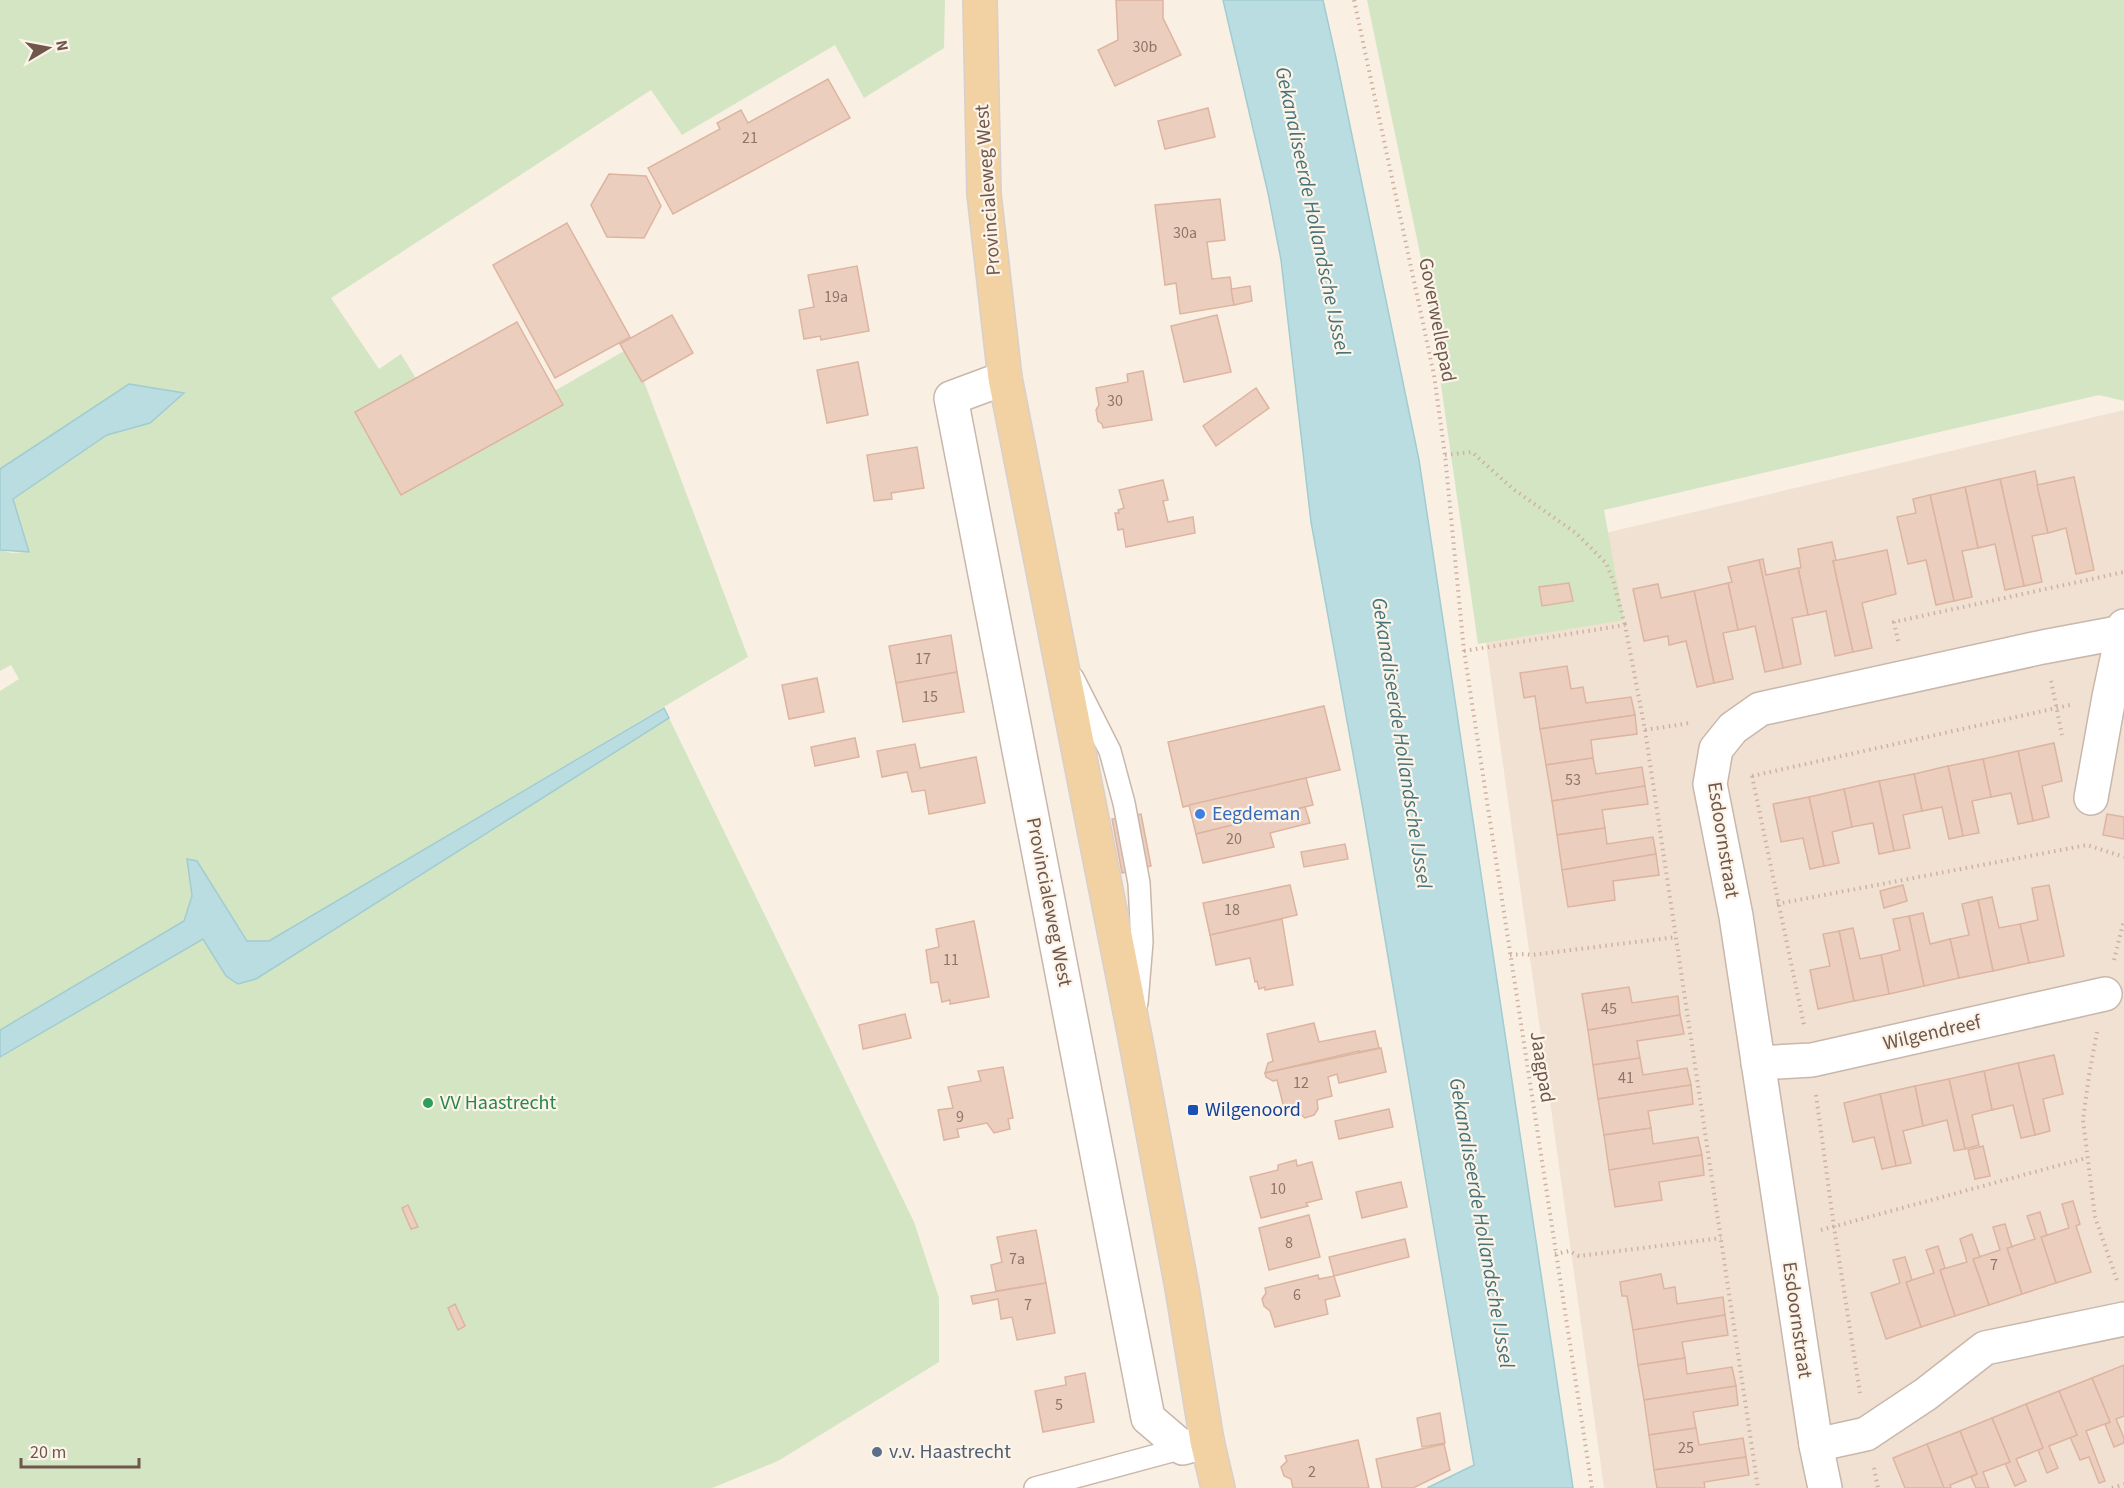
<svg xmlns="http://www.w3.org/2000/svg" width="2124" height="1488" viewBox="0 0 2124 1488" font-family="'Source Sans 3',sans-serif">
  <style>
    .residential { fill: #f0e1d2 }
    .green { fill: #d3e5c3 }
    .water { fill: #badde1; stroke: #a1ccd1; stroke-width: 1.5 }
    .building { fill: #eccebe; stroke: #ddb4a0; stroke-width: 1.5 }
    .lines { fill: none; stroke-linecap: round; stroke-linejoin: round }
    .lane-casing { stroke: #c9b7ab; stroke-width: 24 }
    .street-casing { stroke: #c9b7ab; stroke-width: 36 }
    .primary-casing { stroke: #d7d0cd; stroke-width: 36 }
    .path { stroke: #d0b1a1; stroke-width: 4; stroke-dasharray: 1.5 4.5; stroke-linecap: butt }
    .lane { stroke: #fff; stroke-width: 21 }
    .street { stroke: #fff; stroke-width: 33 }
    .primary { stroke: #f2d1a2; stroke-width: 33 }
    .shop-dot { fill: #3f7fe0; stroke: #fdf4e9; stroke-width: 2 }
    .leisure-dot { fill: #2e9e5b; stroke: #fdf4e9; stroke-width: 2 }
    .transit-dot { fill: #1a4fb4; stroke: #fdf4e9; stroke-width: 2 }
    .service-dot { fill: #5c6f8a; stroke: #fdf4e9; stroke-width: 2 }
    .labels { text-anchor: middle; dominant-baseline: central; stroke-width: 4.5; stroke-linejoin: round; paint-order: stroke }
    .number-label { font-size: 16px; fill: #8e7568 }
    .street-label { font-size: 20px; fill: #6f574c; stroke: #fdf4e9 }
    .shop-label { font-size: 20px; fill: #366cbe; stroke: #fdf4e9; text-anchor: start }
    .leisure-label { font-size: 20px; fill: #27864d; stroke: #fdf4e9; text-anchor: start }
    .transit-label { font-size: 20px; fill: #164399; stroke: #fdf4e9; text-anchor: start }
    .service-label { font-size: 20px; fill: #4e5e75; stroke: #fdf4e9; text-anchor: start }
    .water-label { font-size: 21px; font-style: italic; fill: #45737a; stroke: #fdf4e9 }
  </style>
  <rect width="100%" height="100%" fill="#f9f0e3"/>
  <path class="residential" d="M2124,410V1488H1604L1475,564Z"/>
  <g class="green">
    <path d="M0,0H945L944,48L864,98L835,45L682,135L651,90L331,298L379,369L401,354L430,401L551,393L631,347L748,657L269,941H248L197,861L187,860L192,896L185,921L0,1030V691L19,679L11,665L0,671V550L11,553L28,552L13,499L108,435L150,423L129,384L0,469Z"/>
    <path d="M1367,0H2124V401L2099,395L1604,510L1624,620L1478,644L1427,287Z"/>
    <path d="M669,718L914,1222L939,1298V1362L778,1461L712,1488H0V1057L203,939L226,976L256,979Z"/>
  </g>
  <g class="water">
    <path d="M1223,0H1323L1336,58L1419,460L1573,1488H1427L1474,1465L1363,809L1311,522L1281,260L1268,193Z"/>
    <path d="M129,384L184,393L150,423L107,435L13,499L29,552L0,550V469Z"/>
    <path d="M664,708L669,718L256,979L238,984L226,976L203,939L0,1057V1030L184,921L192,896L187,859L197,861L247,941H269Z"/>
  </g>
  <g class="building">
    <path d="M1116,0H1163V18L1181,55L1115,86L1098,50L1118,40Z"/>
    <path d="M828,79L850,118L673,214L648,168L720,129L717,123L741,110L748,123Z"/>
    <path d="M1208,108L1215,137L1165,149L1158,121Z"/>
    <path d="M609,174L646,176L661,206L644,238L607,237L591,205Z"/>
    <path d="M1220,199L1225,240L1207,242L1212,279L1230,277L1234,305L1180,314L1176,283L1165,285L1155,205Z"/>
    <path d="M567,223L630,337L555,378L493,265Z"/>
    <path d="M857,266L869,331L821,340L820,336L804,339L799,310L814,307L808,275Z"/>
    <path d="M1250,286L1252,301L1234,305L1231,289Z"/>
    <path d="M672,315L693,353L642,382L620,344Z"/>
    <path d="M1217,315L1231,372L1184,382L1171,326Z"/>
    <path d="M517,322L563,405L401,495L355,412Z"/>
    <path d="M858,362L868,415L827,423L817,370Z"/>
    <path d="M1143,371L1152,420L1103,428L1102,424L1098,421L1096,410L1099,405L1096,388L1128,382L1127,374Z"/>
    <path d="M1256,388L1269,408L1216,446L1203,426Z"/>
    <path d="M917,447L924,488L891,493L892,499L874,501L867,455Z"/>
    <path d="M2035,471L2048,533L2032,536L2042,582L2024,586L2000,479Z"/>
    <path d="M2074,477L2094,570L2076,574L2066,528L2048,533L2037,485Z"/>
    <path d="M2000,479L2024,586L2005,590L1995,544L1978,548L1965,487Z"/>
    <path d="M1163,480L1168,500L1163,501L1168,522L1193,517L1195,533L1126,547L1123,529L1118,530L1115,513H1119L1118,510L1124,508L1119,490Z"/>
    <path d="M1965,487L1978,548L1962,551L1972,597L1954,601L1930,495Z"/>
    <path d="M1930,495L1954,601L1936,605L1926,560L1908,564L1897,517L1916,513L1913,499Z"/>
    <path d="M1832,542L1836,560L1833,561L1853,652L1835,656L1826,611L1808,615L1798,568H1801L1798,549Z"/>
    <path d="M1887,550L1896,594L1862,603L1872,648L1853,652L1833,561Z"/>
    <path d="M1763,559L1766,575L1798,568L1808,615L1792,618L1801,664L1783,668L1759,560Z"/>
    <path d="M1759,560L1783,668L1765,672L1755,626L1738,630L1728,583L1732,582L1728,567Z"/>
    <path d="M1569,583L1573,601L1542,606L1539,587Z"/>
    <path d="M1728,583L1738,630L1723,633L1733,679L1714,683L1694,591Z"/>
    <path d="M1658,584L1661,598L1694,591L1714,683L1697,687L1686,641L1669,645L1668,636L1644,641L1633,589Z"/>
    <path d="M951,635L957,672L896,683L889,646Z"/>
    <path d="M1567,666L1571,689L1583,687L1586,703L1631,697L1635,715L1540,729L1535,696L1524,698L1520,673Z"/>
    <path d="M957,672L964,712L903,722L896,683Z"/>
    <path d="M817,678L824,712L789,719L782,685Z"/>
    <path d="M1324,706L1340,770L1183,807L1168,742Z"/>
    <path d="M1635,715L1637,734L1591,740L1593,758L1546,765L1540,729Z"/>
    <path d="M855,738L859,757L815,766L811,747Z"/>
    <path d="M2054,743L2062,781L2042,786L2049,817L2033,821L2018,751Z"/>
    <path d="M915,744L920,768L976,757L985,803L929,814L925,790L912,792L907,772L882,777L877,751Z"/>
    <path d="M2018,751L2033,821L2018,824L2011,793L1991,797L1983,759Z"/>
    <path d="M1593,758L1596,774L1642,767L1645,786L1552,801L1546,765Z"/>
    <path d="M1983,759L1991,797L1972,801L1979,833L1963,836L1948,766Z"/>
    <path d="M1948,766L1963,836L1949,839L1942,807L1922,811L1914,774Z"/>
    <path d="M1914,774L1922,811L1903,815L1910,848L1894,851L1879,781Z"/>
    <path d="M1306,778L1313,805L1196,834L1189,805Z"/>
    <path d="M1879,781L1894,851L1879,854L1873,823L1852,827L1844,789Z"/>
    <path d="M1645,786L1648,804L1602,810L1605,828L1557,835L1552,801Z"/>
    <path d="M1844,789L1852,827L1832,832L1839,863L1824,866L1809,797Z"/>
    <path d="M1809,797L1824,866L1810,869L1803,838L1781,842L1773,804Z"/>
    <path d="M1305,807L1310,823L1270,833L1274,847L1203,863L1196,834Z"/>
    <path d="M1141,814L1151,866L1122,873L1112,819Z"/>
    <path d="M2107,814L2124,817V839L2103,835Z"/>
    <path d="M1605,828L1607,844L1653,837L1656,854L1562,870L1557,835Z"/>
    <path d="M1345,844L1348,859L1304,867L1301,852Z"/>
    <path d="M1656,854L1659,875L1613,881L1615,900L1568,907L1562,870Z"/>
    <path d="M1290,885L1297,915L1210,935L1203,903Z"/>
    <path d="M1903,885L1907,901L1884,908L1880,891Z"/>
    <path d="M2049,885L2064,956L2029,963L2020,924L2038,920L2032,888Z"/>
    <path d="M1992,897L1999,928L2020,924L2029,963L1993,971L1978,900Z"/>
    <path d="M1978,900L1993,971L1959,978L1950,939L1969,935L1962,904Z"/>
    <path d="M1923,913L1930,944L1950,939L1959,978L1924,986L1909,916Z"/>
    <path d="M1909,916L1924,986L1889,994L1881,955L1900,950L1893,919Z"/>
    <path d="M1282,919L1293,985L1265,990V987L1259,989L1257,981L1255,982L1250,958L1216,965L1210,935Z"/>
    <path d="M974,921L989,997L950,1004V1000L942,1002L938,982L931,983L926,950L939,947L936,929Z"/>
    <path d="M1853,928L1860,959L1881,955L1889,994L1854,1001L1839,931Z"/>
    <path d="M1839,931L1854,1001L1818,1009L1810,970L1830,966L1823,934Z"/>
    <path d="M1629,987L1632,1003L1678,996L1680,1015L1588,1030L1582,994Z"/>
    <path d="M905,1014L911,1038L863,1049L859,1025Z"/>
    <path d="M1680,1015L1684,1034L1637,1041L1640,1058L1593,1065L1588,1030Z"/>
    <path d="M1314,1023L1319,1042L1375,1031L1379,1048L1359,1052V1051L1265,1073L1268,1063L1273,1061L1267,1034Z"/>
    <path d="M1381,1048L1386,1072L1339,1083L1337,1074L1328,1077L1332,1096L1317,1100L1318,1109L1314,1115L1305,1118L1298,1112L1296,1105L1284,1108L1277,1080L1273,1081L1266,1077L1265,1073Z"/>
    <path d="M2054,1055L2063,1094L2043,1099L2050,1131L2035,1135L2018,1063Z"/>
    <path d="M1640,1058L1643,1075L1687,1068L1691,1085L1598,1099L1593,1065Z"/>
    <path d="M2018,1063L2035,1135L2021,1138L2013,1105L1992,1110L1984,1071Z"/>
    <path d="M1003,1067L1013,1118L1008,1119L1010,1129L994,1133L987,1123L957,1129L959,1137L944,1140L938,1110L953,1108L948,1087L981,1081L978,1071Z"/>
    <path d="M1984,1071L1992,1110L1972,1115L1979,1145L1965,1149L1949,1079Z"/>
    <path d="M1949,1079L1965,1149L1954,1151L1947,1120L1923,1126L1915,1086Z"/>
    <path d="M1691,1085L1693,1104L1648,1111L1651,1128L1604,1135L1598,1099Z"/>
    <path d="M1915,1086L1923,1126L1903,1131L1911,1163L1896,1166L1880,1094Z"/>
    <path d="M1880,1094L1896,1166L1882,1169L1874,1137L1853,1142L1844,1103Z"/>
    <path d="M1389,1109L1393,1127L1339,1139L1335,1121Z"/>
    <path d="M1651,1128L1653,1144L1698,1137L1702,1155L1609,1170L1604,1135Z"/>
    <path d="M1983,1146L1990,1176L1975,1179L1968,1150Z"/>
    <path d="M1702,1155L1704,1175L1659,1182L1662,1200L1615,1207L1609,1170Z"/>
    <path d="M1296,1160L1297,1166L1312,1162L1322,1199L1306,1203L1308,1206L1261,1218L1250,1177L1278,1170V1165Z"/>
    <path d="M1401,1182L1407,1207L1362,1218L1356,1192Z"/>
    <path d="M2073,1201L2080,1224L2076,1226L2091,1272L2056,1283L2041,1237L2069,1228L2062,1204Z"/>
    <path d="M408,1205L418,1227L411,1229L402,1208Z"/>
    <path d="M2040,1212L2047,1235L2041,1237L2056,1283L2022,1294L2007,1248L2035,1239L2027,1216Z"/>
    <path d="M1309,1215L1320,1257L1269,1270L1259,1228Z"/>
    <path d="M2005,1224L2012,1247L2007,1248L2022,1294L1989,1305L1973,1259L2000,1250L1993,1227Z"/>
    <path d="M1036,1230L1046,1283L996,1291L991,1265L1002,1262L997,1237Z"/>
    <path d="M1972,1234L1980,1257L1973,1259L1989,1305L1955,1316L1940,1270L1967,1262L1960,1239Z"/>
    <path d="M1405,1239L1409,1257L1334,1276L1329,1257Z"/>
    <path d="M1938,1246L1945,1268L1940,1270L1955,1316L1921,1327L1906,1282L1934,1273L1926,1250Z"/>
    <path d="M1905,1257L1912,1280L1906,1282L1921,1327L1886,1339L1871,1293L1900,1283L1893,1260Z"/>
    <path d="M1661,1274L1664,1289L1675,1287L1677,1304L1723,1297L1725,1315L1633,1330L1627,1296H1622L1620,1282Z"/>
    <path d="M1318,1275L1319,1279L1334,1276L1340,1296L1325,1300L1328,1314L1275,1327L1270,1311L1264,1306L1262,1299L1266,1293L1265,1288Z"/>
    <path d="M1046,1283L1055,1333L1017,1340L1012,1317L1001,1319L998,1299L973,1304L971,1296Z"/>
    <path d="M455,1304L465,1326L458,1330L448,1308Z"/>
    <path d="M1725,1315L1728,1335L1682,1342L1685,1358L1638,1365L1633,1330Z"/>
    <path d="M1685,1358L1687,1374L1732,1367L1736,1386L1644,1400L1638,1365Z"/>
    <path d="M2124,1365V1416L2116,1419L2124,1438V1443L2114,1447L2105,1424L2110,1422L2092,1378Z"/>
    <path d="M1085,1373L1094,1422L1043,1432L1035,1391L1066,1385L1065,1377Z"/>
    <path d="M2092,1378L2110,1422L2086,1431L2105,1481L2099,1483L2089,1457L2080,1460L2070,1437L2077,1435L2059,1391Z"/>
    <path d="M1736,1386L1738,1405L1693,1412L1696,1428L1649,1435L1644,1400Z"/>
    <path d="M2059,1391L2077,1435L2049,1446L2058,1468L2047,1473L2038,1450L2043,1448L2026,1404Z"/>
    <path d="M2026,1404L2043,1448L2016,1459L2026,1481L2015,1486L2005,1463L2010,1462L1992,1418Z"/>
    <path d="M1440,1413L1445,1443L1422,1447L1417,1418Z"/>
    <path d="M1992,1418L2010,1462L1983,1472L1989,1488H1976L1971,1477L1977,1474L1960,1431Z"/>
    <path d="M1696,1428L1699,1445L1743,1438L1746,1457L1654,1470L1649,1435Z"/>
    <path d="M1960,1431L1977,1474L1950,1485L1951,1488H1943L1927,1444Z"/>
    <path d="M1358,1440L1369,1488H1293L1291,1479L1284,1476L1281,1467L1287,1461L1285,1456Z"/>
    <path d="M1444,1444L1450,1470L1413,1488H1382L1376,1459Z"/>
    <path d="M1927,1444L1944,1488H1905L1893,1458Z"/>
    <path d="M1746,1457L1749,1475L1704,1482L1705,1488H1657L1654,1470Z"/>
  </g>
  <g class="lines">
    <g class="lane-casing">
      <g id="lane">
        <path d="M1073,678L1110,751L1124,803L1139,883L1142,942L1137,1003"/>
        <path d="M1035,1488L1183,1448"/>
      </g>
    </g>
    <g class="street-casing">
      <g id="street">
        <path d="M1005,378L951,398L1148,1418L1183,1448L1207,1441"/>
        <path d="M2091,798L2109,697L2124,626"/>
        <path d="M1758,1063L1812,1060L2105,994"/>
        <path d="M1816,1445L1866,1434L1926,1394L1985,1348L2124,1319"/>
        <path d="M1825,1488L1816,1445L1736,916L1710,784L1716,749L1733,728L1760,709L2043,647L2123,632"/>
      </g>
    </g>
    <g class="primary-casing">
      <path id="primary" d="M980,0L984,194L1005,378L1135,1037L1182,1288L1207,1441L1218,1488"/>
    </g>
    <g class="path">
      <path d="M1354,0L1434,375L1445,455L1464,651L1592,1488"/>
      <path d="M1445,455L1472,452L1513,489L1576,533L1606,563L1613,580L1625,625"/>
      <path d="M1898,641L1894,622L2124,572"/>
      <path d="M1464,651L1625,625L1645,730L1690,723"/>
      <path d="M2051,681L2062,735"/>
      <path d="M1645,730L1758,1488"/>
      <path d="M1752,776L1804,1025"/>
      <path d="M1752,776L2070,705"/>
      <path d="M1777,904L2087,845L2124,857"/>
      <path d="M1510,955L1524,954L1531,955L1676,937"/>
      <path d="M2114,960L2124,920"/>
      <path d="M2097,1032L2089,1075L2083,1120L2095,1217L2118,1283"/>
      <path d="M1816,1095L1834,1227L1860,1393"/>
      <path d="M1821,1230L2086,1158"/>
      <path d="M1555,1254L1569,1251L1579,1256L1721,1238"/>
      <path d="M1874,1468L1878,1488"/>
      <path d="M2112,1488L2124,1484"/>
    </g>
    <use href="#lane" class="lane"/>
    <use href="#street" class="street"/>
    <use href="#primary" class="primary"/>
  </g>
  <circle class="shop-dot" cx="1200" cy="814" r="6"/>
  <circle class="leisure-dot" cx="428" cy="1103" r="6"/>
  <rect class="transit-dot" x="1187" y="1104" width="12" height="12" rx="3"/>
  <circle class="service-dot" cx="877" cy="1452" r="6"/>
  <g class="labels">
    <g class="number-label">
      <text x="1145" y="47">30b</text>
      <text x="750" y="138">21</text>
      <text x="1185" y="233">30a</text>
      <text x="836" y="297">19a</text>
      <text x="1115" y="401">30</text>
      <text x="923" y="659">17</text>
      <text x="930" y="697">15</text>
      <text x="1573" y="780">53</text>
      <text x="1234" y="839">20</text>
      <text x="1232" y="910">18</text>
      <text x="951" y="960">11</text>
      <text x="1609" y="1009">45</text>
      <text x="1626" y="1078">41</text>
      <text x="1301" y="1083">12</text>
      <text x="960" y="1117">9</text>
      <text x="1278" y="1189">10</text>
      <text x="1289" y="1243">8</text>
      <text x="1017" y="1259">7a</text>
      <text x="1994" y="1265">7</text>
      <text x="1297" y="1295">6</text>
      <text x="1028" y="1305">7</text>
      <text x="1059" y="1405">5</text>
      <text x="1686" y="1448">25</text>
      <text x="1312" y="1472">2</text>
    </g>
    <g class="street-label">
      <text transform="translate(988 190) rotate(-94)">Provincialeweg West</text>
      <text transform="translate(1437 320) rotate(79)">Goverwellepad</text>
      <text transform="translate(1723 840) rotate(81)">Esdoornstraat</text>
      <text transform="translate(1049 902) rotate(79)">Provincialeweg West</text>
      <text transform="translate(1932 1033) rotate(-13)">Wilgendreef</text>
      <text transform="translate(1542 1067) rotate(81)">Jaagpad</text>
      <text transform="translate(1797 1320) rotate(82)">Esdoornstraat</text>
    </g>
    <g class="shop-label">
      <text x="1212" y="814">Eegdeman</text>
    </g>
    <g class="leisure-label">
      <text x="440" y="1103">VV Haastrecht</text>
    </g>
    <g class="transit-label">
      <text x="1205" y="1110">Wilgenoord</text>
    </g>
    <g class="service-label">
      <text x="889" y="1452">v.v. Haastrecht</text>
    </g>
    <g class="water-label">
      <text transform="translate(1313 211) rotate(78)">Gekanaliseerde Hollandsche IJssel</text>
      <text transform="translate(1402 743) rotate(81)">Gekanaliseerde Hollandsche IJssel</text>
      <text transform="translate(1482 1223) rotate(80)">Gekanaliseerde Hollandsche IJssel</text>
    </g>
  </g>
  <g transform="translate(48 48) rotate(80)" stroke="#fdf4e9" stroke-width="4.5" paint-order="stroke">
  <path d="M0-4.5L10 22L0 15L-10 22Z" fill="#6f574c"/>
  <text y="-9" font-size="16" font-weight="bold" text-anchor="middle" fill="#6f574c">N</text>
  </g>
  <path d="M21 1458v9h118v-9" fill="none" stroke="#6f574c" stroke-width="3"/>
  <text x="30" y="1458" font-size="18" fill="#6f574c" stroke="#fdf4e9" stroke-width="4.5" paint-order="stroke">20 m</text>
</svg>
